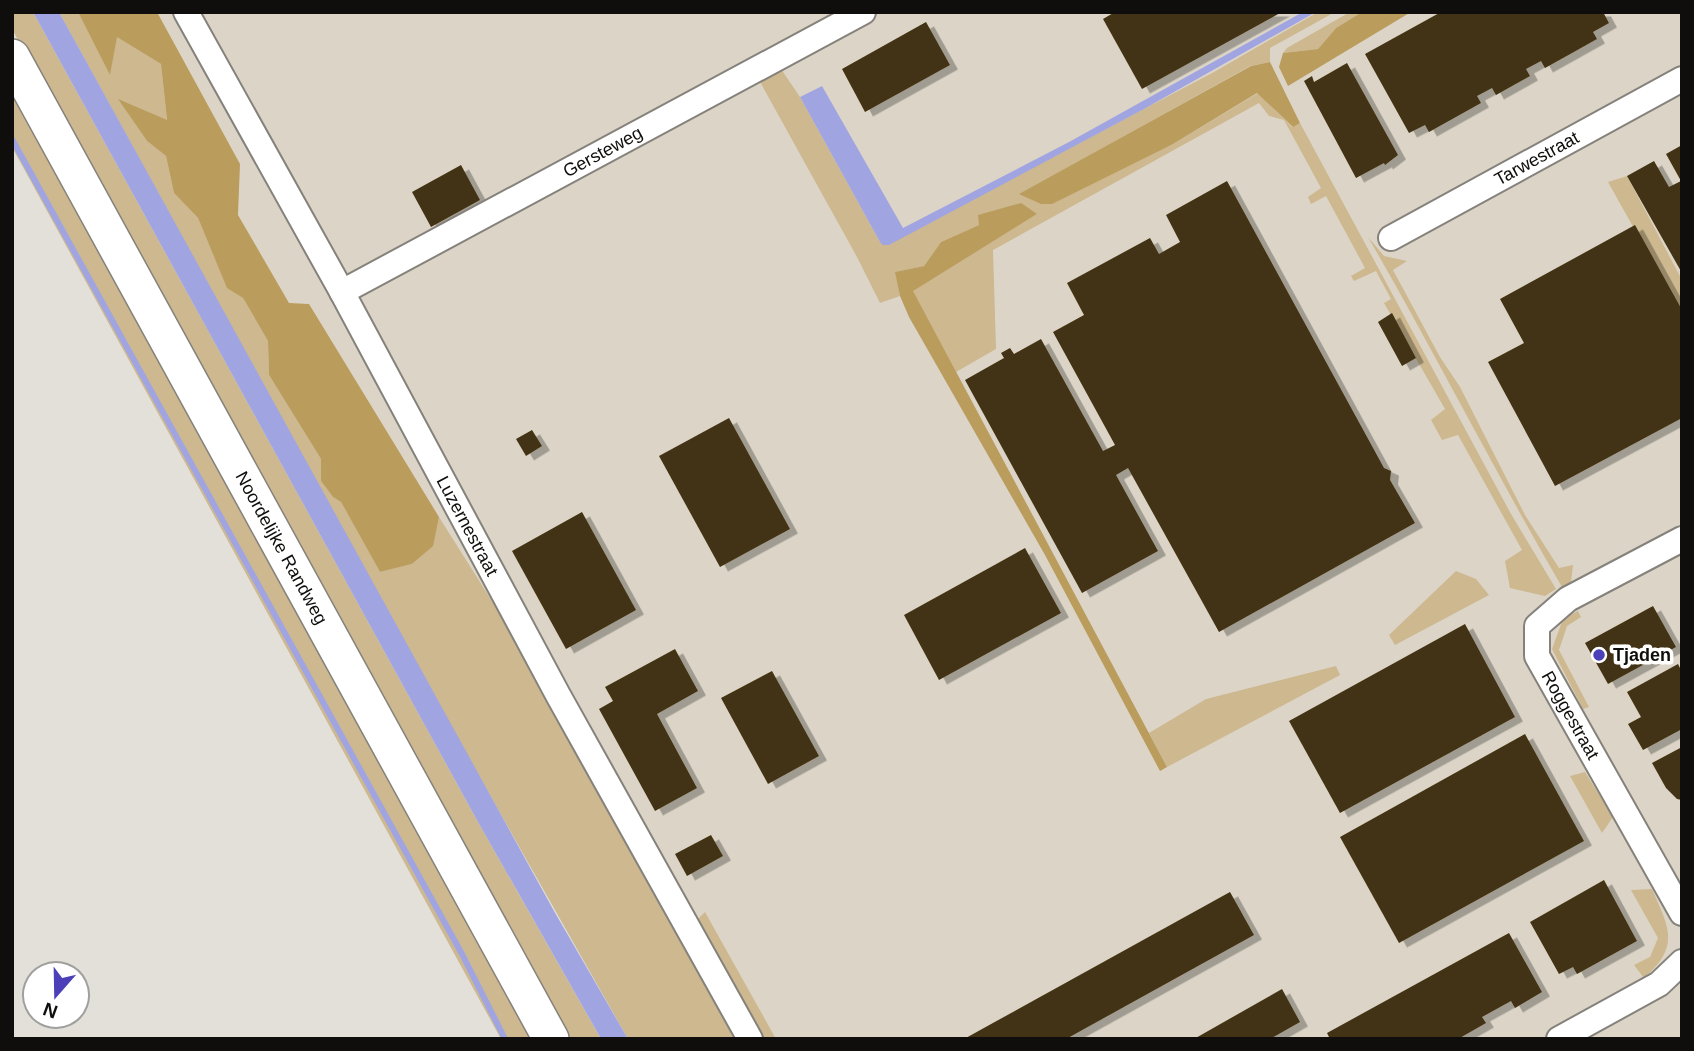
<svg xmlns="http://www.w3.org/2000/svg" width="1694" height="1051" viewBox="0 0 1694 1051" font-family="Arial,sans-serif">
  <style>
    .built { fill: #dcd5c7 }
    .green { fill: #cdb88f }
    .forest { fill: #ba9c5d }
    .water { fill: #a0a5e2 }
    .lines { fill: none; stroke-linecap: round; stroke-linejoin: round }
    .stream { stroke: #a0a5e2; stroke-width: 6 }
    .building { fill: #433312; filter: url(#shadow) }
    .street-casing { stroke: #85827c; stroke-width: 28 }
    .secondary-casing { stroke: #85827c; stroke-width: 38 }
    .street { stroke: #fff; stroke-width: 24 }
    .secondary { stroke: #fff; stroke-width: 35 }
    .poi-dot { fill: #4b40b7; stroke: #fff; stroke-width: 2.5 }
    .labels { text-anchor: middle; dominant-baseline: central; stroke-width: 7; stroke-linejoin: round; paint-order: stroke }
    .street-label { font-size: 18px; fill: #0f0e0c; stroke: #fff }
    .poi-label { font-size: 18px; font-weight: bold; fill: #0f0e0c; stroke: #fff; text-anchor: start }
  </style>
  <defs>
    <filter id="shadow"><feDropShadow dx="8" dy="4.5" stdDeviation="0" flood-color="#0004"/></filter>
  </defs>
  <rect width="100%" height="100%" fill="#e3e0d9"/>
  <path class="built" d="M59,12H1682V1039H628L431,691Z"/>
  <g class="green">
    <path d="M12,12H33L478,822L601,1039H566L12,29Z"/>
    <path d="M59,12H78L110,74L116,36L161,64L167,121L119,100L147,141L166,156L174,193L198,218L227,287L243,298L268,341L269,375L321,459V481L333,497L341,502L380,572L412,564L432,546L439,517L512,633L604,803L717,1000L736,1039H628L431,691Z"/>
    <path d="M1318,12H1335L1270,48V62L1250,66L1020,194L1173,144L1258,93L1292,127L1300,123L1511,514L1556,589L1545,596L1510,588L1505,561L1522,550L1458,435L1442,440L1431,420L1445,409L1384,303L1391,299L1376,271L1354,281L1351,276L1365,268L1326,196L1311,204L1308,197L1321,188L1284,120L1269,116L1259,103L993,250L996,349L956,372L912,290L1037,214L979,225L941,242L924,266L896,272L900,296L880,303L857,257L759,80L781,69L800,97L880,242L926,224L1214,72Z"/>
    <path d="M1350,12H1362L1336,28L1318,49L1283,53L1287,48Z"/>
    <path d="M12,86L536,1039H501L12,147Z"/>
    <path d="M1627,176L1682,280V314L1608,182Z"/>
    <path d="M1368,237L1384,256L1407,261L1393,270L1440,357L1460,387L1525,515L1559,568L1573,565L1571,582L1562,587C1495,472 1435,353 1368,237Z"/>
    <path d="M1456,571L1476,579L1489,595L1395,645L1389,635Z"/>
    <path d="M1578,611L1581,617L1567,626L1559,650L1589,707L1583,709L1552,649L1563,619Z"/>
    <path d="M1336,666L1340,675L1167,767L1149,733L1206,699Z"/>
    <path d="M1585,772L1613,817L1602,833L1570,776Z"/>
    <path d="M1652,889C1669,928 1681,946 1644,978L1634,965L1650,957L1658,938L1631,890Z"/>
    <path d="M705,912L776,1039H764L698,919Z"/>
  </g>
  <g class="forest">
    <path d="M78,12H157L240,164L238,215L289,303L309,304L439,517L433,546L412,564L380,572L341,502L333,497L321,481V459L269,375L268,341L243,298L227,288L198,218L174,193L166,156L147,141L118,99L167,120L161,64L117,37L110,75Z"/>
    <path d="M1362,12H1411L1288,86L1279,67L1283,53L1318,49L1336,28Z"/>
    <path d="M1270,62L1300,123L1293,127L1257,93L1173,144L1052,204H1041L1019,194L1251,66Z"/>
    <path d="M1021,203L1037,214L913,291L1167,767L1160,771L1045,555L909,317L900,296L895,272L924,266L941,242L979,225L978,215Z"/>
  </g>
  <g class="water">
    <path d="M33,12H59L554,911L628,1039L600,1037L478,822Z"/>
    <path d="M1303,12H1316L1144,109L889,245H883L880,242L800,97L822,86L903,228L1069,142Z"/>
  </g>
  <g class="lines">
    <path class="stream" d="M12,139L462,954L505,1039"/>
  </g>
  <g class="building">
    <path d="M1115,12H1282L1142,89L1103,19Z"/>
    <path d="M1441,12H1603L1609,23L1593,32L1597,39L1572,53L1545,68L1541,61L1526,69L1530,76L1496,95L1492,88L1477,96L1481,103L1429,132L1425,125L1409,133L1365,54Z"/>
    <path d="M926,22L950,65L865,112L842,69Z"/>
    <path d="M1347,63L1398,155L1385,165L1384,163L1356,178L1304,81L1312,76L1314,82Z"/>
    <path d="M1682,145V273L1627,176L1654,161L1669,187L1681,181L1666,154Z"/>
    <path d="M461,165L480,200L431,227L412,192Z"/>
    <path d="M1227,181L1384,468L1391,471L1390,480L1415,523L1219,632L1128,468L1116,475L1158,551L1082,593L965,380L1004,358L1001,353L1010,348L1014,354L1041,339L1103,451L1115,445L1053,332L1084,315L1067,283L1150,238L1159,254L1180,242L1166,215Z"/>
    <path d="M1635,225L1682,310V418L1555,486L1488,362L1524,343L1500,299Z"/>
    <path d="M1392,313L1416,358L1402,366L1378,322Z"/>
    <path d="M729,418L790,529L720,567L659,456Z"/>
    <path d="M532,430L542,446L526,456L516,439Z"/>
    <path d="M582,512L636,610L566,649L512,551Z"/>
    <path d="M1025,548L1061,613L939,680L904,615Z"/>
    <path d="M1653,606L1676,647L1608,684L1585,643Z"/>
    <path d="M1465,624L1515,717L1340,813L1289,721Z"/>
    <path d="M675,649L698,691L657,714L697,788L655,811L599,709L613,701L605,687Z"/>
    <path d="M1678,664L1682,672V729L1643,750L1628,724L1641,717L1627,692Z"/>
    <path d="M772,671L819,756L768,784L721,698Z"/>
    <path d="M1525,734L1584,841L1399,943L1340,837Z"/>
    <path d="M1682,747V800L1677,799L1666,788L1652,763Z"/>
    <path d="M711,835L723,856L687,876L675,854Z"/>
    <path d="M1604,880L1637,941L1577,974L1573,967L1559,974L1530,922Z"/>
    <path d="M1230,892L1254,935L1066,1039H964Z"/>
    <path d="M1509,933L1542,992L1515,1008L1511,1001L1482,1017L1486,1023L1458,1039H1330L1327,1033Z"/>
    <path d="M1282,989L1300,1022L1270,1039H1194Z"/>
  </g>
  <g class="lines">
    <g class="street-casing">
      <g id="street">
        <path id="s1" d="M186,12L342,292L558,695L750,1039"/>
        <path id="s2" d="M1391,238L1682,79"/>
        <path id="s3" d="M342,292L863,12"/>
        <path id="s4" d="M1682,539L1568,599L1537,626V656L1682,913"/>
        <path d="M1559,1039L1659,984L1682,962"/>
      </g>
    </g>
    <g class="secondary-casing">
      <g id="secondary">
        <path id="s5" d="M12,57L551,1039"/>
      </g>
    </g>
    <use href="#street" class="street"/>
    <use href="#secondary" class="secondary"/>
  </g>
  <circle class="poi-dot" cx="1599" cy="655" r="7"/>
  <g class="labels">
    <g class="street-label">
      <text stroke="none"><textPath href="#s3" startOffset="296">Gersteweg</textPath></text>
      <text stroke="none"><textPath href="#s2" startOffset="166">Tarwestraat</textPath></text>
      <text stroke="none"><textPath href="#s1" startOffset="586">Luzernestraat</textPath></text>
      <text stroke="none"><textPath href="#s5" startOffset="560">Noordelijke Randweg</textPath></text>
      <text stroke="none"><textPath href="#s4" startOffset="268">Roggestraat</textPath></text>
    </g>
    <g class="poi-label">
      <text x="1613" y="655">Tjaden</text>
    </g>
  </g>
  <rect width="1694" height="1051" fill="none" stroke="#0f0e0c" stroke-width="28"/>
  <g transform="translate(56 995) rotate(200)"><circle r="33" fill="#ffffff" stroke="#9f9f9e" stroke-width="2"/>
  <path d="M0-5L12 26L0 18L-12 26Z" fill="#4b40b7"/>
  <text y="-10" font-size="19" font-weight="bold" text-anchor="middle" fill="#0f0e0c">N</text>
  </g>
</svg>
